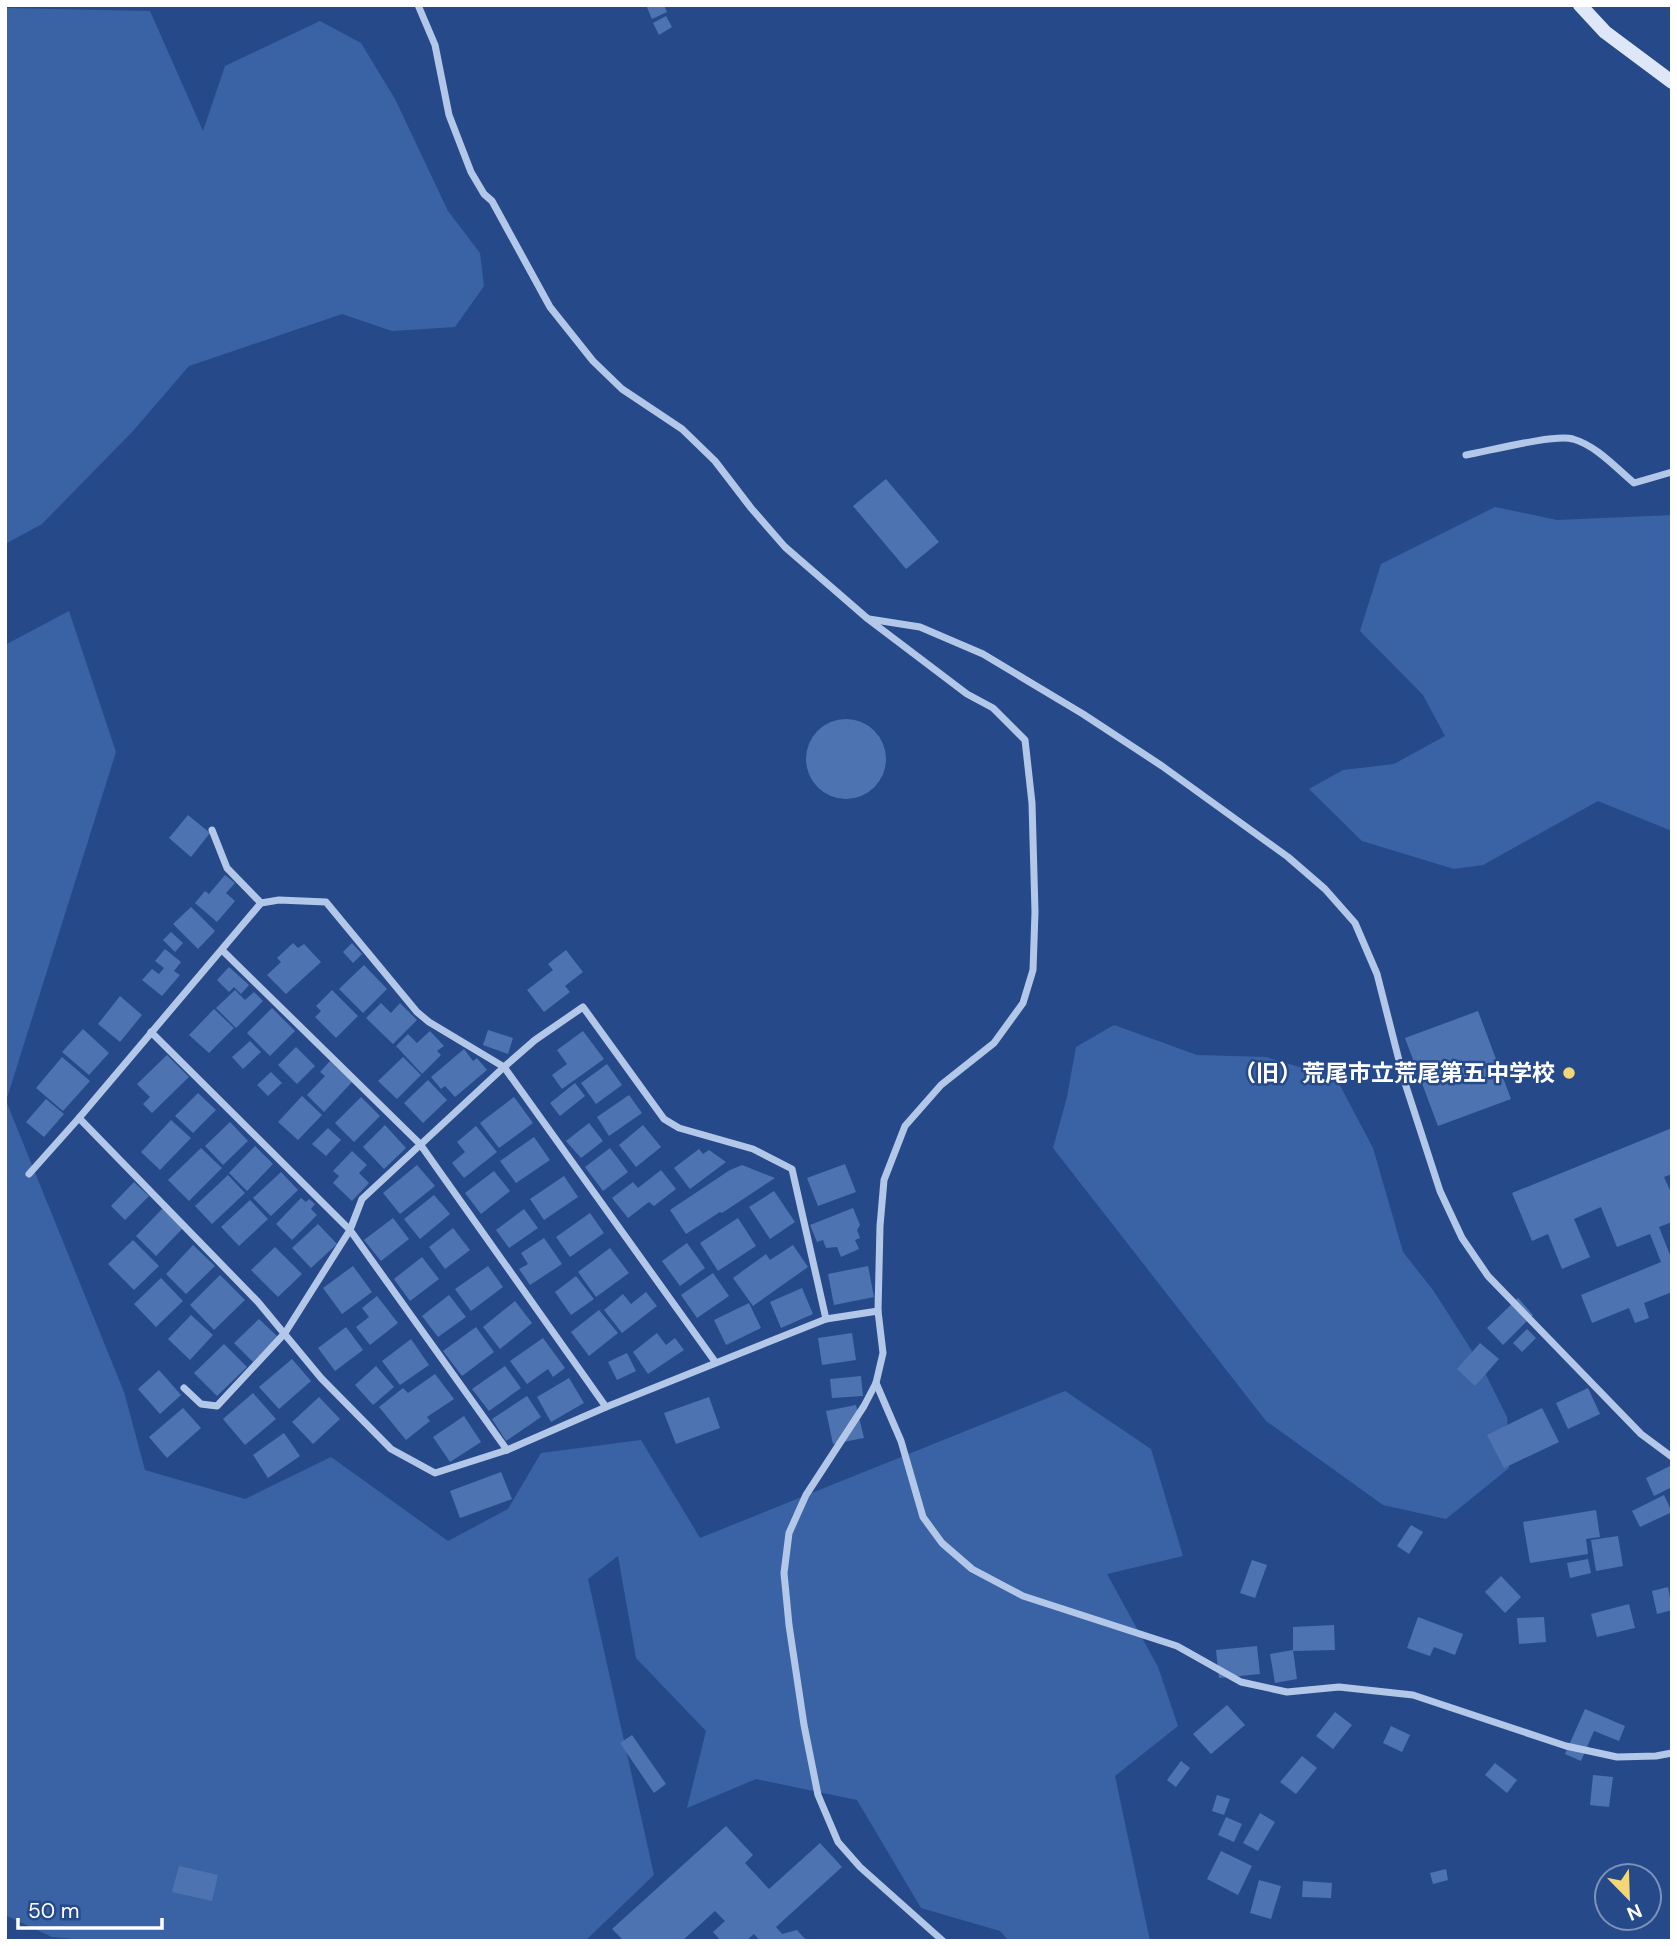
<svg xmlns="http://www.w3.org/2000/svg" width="1677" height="1946" viewBox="0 0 1677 1946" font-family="'DM Sans','Noto Sans JP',sans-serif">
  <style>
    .green { fill: #3a63a6 }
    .building { fill: #4e73b1 }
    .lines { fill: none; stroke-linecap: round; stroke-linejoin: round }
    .street { stroke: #b3c8e9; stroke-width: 7 }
    .secondary { stroke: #dde7f8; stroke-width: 14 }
    .poi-dot { fill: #f3d777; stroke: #264a89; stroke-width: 2.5 }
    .labels { text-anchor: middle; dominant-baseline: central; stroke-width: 5; stroke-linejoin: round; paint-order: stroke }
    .poi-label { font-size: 23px; font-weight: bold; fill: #fff; stroke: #264a89; text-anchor: end }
  </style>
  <rect width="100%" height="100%" fill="#264a89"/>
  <g class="green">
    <path d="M5,8L150,11L203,131L225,66L320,21L361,43L395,99L448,211L480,253L484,286L455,327L392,331L342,314L189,366L133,431L42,524L5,544Z"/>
    <path d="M1495,507L1557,520L1672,515V831L1598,801L1483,865L1454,869L1362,841L1309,789L1343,770L1394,764L1445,736L1423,695L1360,631L1381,564Z"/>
    <path d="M69,611L116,752L6,1101L124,1392L145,1470L245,1499L331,1457L448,1541L508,1509L541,1453L641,1440L700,1538L1065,1391L1151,1449L1183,1556L1107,1574L1158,1667L1178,1726L1115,1776L1150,1941H1009L1000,1931L921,1908L857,1800L756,1779L687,1808L706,1731L636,1658L618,1556L588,1579L654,1875L585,1941H100L52,1937L5,1915V645Z"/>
    <path d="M1114,1025L1197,1055L1266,1057L1336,1078L1373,1148L1403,1252L1433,1290L1481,1365L1507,1417L1509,1468L1446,1519L1383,1505L1266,1421L1053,1148L1067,1097L1076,1047Z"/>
  </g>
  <g class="building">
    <path d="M646,5H664L667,12L652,19Z"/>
    <path d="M666,16L672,27L659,35L653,23Z"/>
    <path d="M886,479L939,542L906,569L853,506Z"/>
    <circle cx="846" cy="759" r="40"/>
    <path d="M188,815L210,833L191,857L169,838Z"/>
    <path d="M225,875L235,883L226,893L235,901L217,922L195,903L205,891L209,894Z"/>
    <path d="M191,907L215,931L198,949L173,924Z"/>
    <path d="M171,932L183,943L175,952L163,940Z"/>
    <path d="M293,943L298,948L304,944L321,962L286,994L267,975L281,962L277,958Z"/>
    <path d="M352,943L362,954L353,963L343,952Z"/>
    <path d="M165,949L181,962L174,971L180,975L162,996L142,980L152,969L159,974L164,968L155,961Z"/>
    <path d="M566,950L583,972L565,986L570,992L544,1012L527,990L553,970L548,964Z"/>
    <path d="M364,965L387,989L363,1013L339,989Z"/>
    <path d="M229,967L249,985L241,994L234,987L229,992L217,980Z"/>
    <path d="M235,990L245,1000L254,992L263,1001L236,1028L216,1008Z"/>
    <path d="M332,990L358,1016L336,1038L315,1017L321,1011L316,1006Z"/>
    <path d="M120,996L142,1015L120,1042L98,1024Z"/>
    <path d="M381,1003L391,1013L400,1003L417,1020L393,1044L366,1018Z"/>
    <path d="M272,1008L295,1031L270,1056L247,1033Z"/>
    <path d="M214,1009L234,1028L209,1053L189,1035Z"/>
    <path d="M1478,1011L1511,1099L1438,1126L1405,1038Z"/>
    <path d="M83,1029L109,1053L89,1075L62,1052Z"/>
    <path d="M488,1030L513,1038L508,1054L483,1045Z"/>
    <path d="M430,1031L444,1046L437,1051L441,1055L422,1074L396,1046L408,1034L417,1043Z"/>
    <path d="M583,1031L604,1059L562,1089L552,1075L567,1064L557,1050Z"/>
    <path d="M250,1041L261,1052L243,1069L232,1057Z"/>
    <path d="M296,1047L315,1066L297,1084L278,1065Z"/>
    <path d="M464,1049L473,1061L477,1058L487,1070L455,1097L445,1086L441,1089L431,1077Z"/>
    <path d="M167,1055L189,1077L152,1113L143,1104L150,1097L137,1084Z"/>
    <path d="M62,1057L90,1081L63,1111L36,1088Z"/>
    <path d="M403,1057L421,1075L397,1099L378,1081Z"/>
    <path d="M330,1061L352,1082L324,1112L307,1095L325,1076L320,1072Z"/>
    <path d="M607,1064L622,1085L596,1104L581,1083Z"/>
    <path d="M271,1072L282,1083L268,1096L257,1085Z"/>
    <path d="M428,1080L447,1100L423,1123L404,1103Z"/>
    <path d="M575,1083L585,1096L560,1116L550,1103Z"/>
    <path d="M198,1093L216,1110L193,1133L175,1116Z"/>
    <path d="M629,1095L642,1113L609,1136L597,1117Z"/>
    <path d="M302,1096L322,1115L298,1140L278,1122Z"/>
    <path d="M361,1097L380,1116L354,1142L335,1123Z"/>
    <path d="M514,1097L533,1123L499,1148L480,1123Z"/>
    <path d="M46,1099L64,1114L44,1137L26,1122Z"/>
    <path d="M171,1120L191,1138L160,1170L141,1152Z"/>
    <path d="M230,1122L248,1141L223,1165L205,1146Z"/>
    <path d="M589,1123L603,1141L581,1158L566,1141Z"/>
    <path d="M385,1125L406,1148L384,1169L363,1147Z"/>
    <path d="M643,1125L661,1147L636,1167L619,1145Z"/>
    <path d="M476,1126L497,1152L464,1178L452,1163L465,1152L457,1142Z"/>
    <path d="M328,1128L341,1140L326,1156L312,1144Z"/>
    <path d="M1672,1128V1174L1664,1177L1672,1195V1222L1659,1227L1670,1255H1672V1292L1644,1303L1649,1318L1635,1323L1629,1308L1592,1323L1581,1295L1661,1262L1650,1234L1617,1247L1601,1207L1574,1219L1590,1257L1562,1269L1548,1234L1532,1241L1512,1193Z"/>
    <path d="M534,1137L550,1160L516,1183L500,1161Z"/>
    <path d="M255,1146L273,1164L247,1191L229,1173Z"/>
    <path d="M201,1148L222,1168L189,1201L168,1180Z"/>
    <path d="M610,1148L628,1172L603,1191L585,1167Z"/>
    <path d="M699,1149L703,1154L709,1150L726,1162L690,1189L674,1168Z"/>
    <path d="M352,1151L367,1165L359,1173L369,1183L352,1201L333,1183L339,1176L333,1171Z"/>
    <path d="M845,1164L856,1192L818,1206L807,1178Z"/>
    <path d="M417,1165L435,1186L400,1214L383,1193Z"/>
    <path d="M742,1165L775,1178L722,1213L720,1212L686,1234L670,1210L730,1170Z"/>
    <path d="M661,1170L676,1189L654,1206L649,1202L628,1218L612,1198L633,1182L638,1188Z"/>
    <path d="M494,1171L510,1191L481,1214L465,1193Z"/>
    <path d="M281,1172L298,1190L271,1216L253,1198Z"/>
    <path d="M228,1175L245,1193L212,1224L195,1206Z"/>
    <path d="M564,1176L578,1197L544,1220L530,1199Z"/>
    <path d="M134,1182L149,1196L125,1220L111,1206Z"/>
    <path d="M774,1191L795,1222L770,1239L749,1207Z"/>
    <path d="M434,1195L450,1214L420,1239L404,1219Z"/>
    <path d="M301,1198L306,1202L309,1199L315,1204L311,1209L317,1215L292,1240L276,1224Z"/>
    <path d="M250,1200L268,1219L239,1246L221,1227Z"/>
    <path d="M163,1208L183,1228L156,1256L136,1236Z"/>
    <path d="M853,1208L860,1225L857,1230L860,1238L855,1240L859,1249L841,1257L837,1247L826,1248L823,1240L817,1242L810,1225Z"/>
    <path d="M524,1209L538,1228L509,1248L496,1230Z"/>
    <path d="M590,1213L604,1233L570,1257L556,1237Z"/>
    <path d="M393,1218L409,1239L381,1261L364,1240Z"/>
    <path d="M738,1218L756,1246L718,1271L700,1243Z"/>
    <path d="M318,1224L337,1244L311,1268L292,1248Z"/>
    <path d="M453,1228L470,1250L445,1269L429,1247Z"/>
    <path d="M544,1238L562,1264L530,1285L519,1269L528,1264L521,1253Z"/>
    <path d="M133,1240L159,1266L134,1290L108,1264Z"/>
    <path d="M687,1243L705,1268L680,1286L662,1261Z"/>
    <path d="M193,1245L215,1266L186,1294L166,1274Z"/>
    <path d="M793,1245L808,1267L753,1306L733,1278L766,1254L770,1260Z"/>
    <path d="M275,1247L302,1274L278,1297L251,1270Z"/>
    <path d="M610,1248L629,1273L596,1297L578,1272Z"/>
    <path d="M422,1257L439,1279L410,1301L394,1279Z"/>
    <path d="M353,1266L372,1292L342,1314L323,1288Z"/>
    <path d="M488,1266L503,1287L471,1311L455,1289Z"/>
    <path d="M868,1266L874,1297L834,1305L828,1274Z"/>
    <path d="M713,1273L729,1296L697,1318L681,1295Z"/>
    <path d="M220,1275L245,1300L214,1330L190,1305Z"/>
    <path d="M576,1276L594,1299L571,1315L555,1292Z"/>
    <path d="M161,1278L183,1301L156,1327L134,1304Z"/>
    <path d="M802,1288L813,1314L781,1328L770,1302Z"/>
    <path d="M646,1292L657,1306L622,1333L604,1310L623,1294L631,1304Z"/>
    <path d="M449,1295L466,1317L438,1337L422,1316Z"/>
    <path d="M377,1296L398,1323L370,1345L356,1327L369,1317L362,1308Z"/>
    <path d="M1518,1298L1533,1315L1503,1345L1487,1328Z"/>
    <path d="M515,1301L532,1323L500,1349L483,1327Z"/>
    <path d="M749,1303L761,1328L726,1345L714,1320Z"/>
    <path d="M599,1310L618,1333L589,1356L571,1332Z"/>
    <path d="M191,1315L213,1335L190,1360L168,1339Z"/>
    <path d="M259,1319L278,1337L253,1362L234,1343Z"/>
    <path d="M346,1327L363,1350L335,1371L318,1348Z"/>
    <path d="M476,1327L494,1352L462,1376L443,1351Z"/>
    <path d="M1527,1329L1536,1338L1522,1352L1513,1343Z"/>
    <path d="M657,1333L666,1345L675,1338L684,1350L648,1374L633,1352Z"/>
    <path d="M852,1333L856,1360L822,1365L818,1338Z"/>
    <path d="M543,1338L565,1368L553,1377L548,1369L527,1384L510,1361Z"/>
    <path d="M411,1339L429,1365L400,1385L382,1361Z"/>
    <path d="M1480,1343L1499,1359L1475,1386L1457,1369Z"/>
    <path d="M224,1344L247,1367L217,1396L194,1373Z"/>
    <path d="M627,1353L636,1371L617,1380L608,1362Z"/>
    <path d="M292,1359L311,1381L279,1409L259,1387Z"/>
    <path d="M376,1366L394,1387L373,1405L355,1385Z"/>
    <path d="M505,1366L521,1388L489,1411L472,1389Z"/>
    <path d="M159,1370L181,1395L160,1414L138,1389Z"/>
    <path d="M435,1374L454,1399L427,1417L430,1421L406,1440L379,1407L403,1388L408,1393Z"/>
    <path d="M861,1376L863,1396L832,1398L830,1379Z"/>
    <path d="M569,1378L584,1403L551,1422L537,1397Z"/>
    <path d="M1588,1388L1600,1414L1568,1429L1556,1403Z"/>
    <path d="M253,1393L276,1419L245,1445L223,1419Z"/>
    <path d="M527,1396L541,1417L506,1441L492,1419Z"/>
    <path d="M319,1397L340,1419L313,1444L292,1422Z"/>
    <path d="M709,1397L720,1428L676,1444L664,1413Z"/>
    <path d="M856,1405L864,1438L833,1444L826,1411Z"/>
    <path d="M183,1408L201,1428L167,1458L149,1437Z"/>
    <path d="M1542,1408L1559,1442L1504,1468L1487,1435Z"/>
    <path d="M464,1416L481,1442L450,1462L433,1437Z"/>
    <path d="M284,1433L300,1456L268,1478L253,1455Z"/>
    <path d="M1672,1465V1487L1654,1496L1646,1478Z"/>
    <path d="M501,1472L512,1499L460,1518L450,1491Z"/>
    <path d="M1664,1495L1672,1512L1640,1527L1632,1511Z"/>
    <path d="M1596,1510L1600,1537L1586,1539L1588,1554L1530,1563L1523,1522Z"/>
    <path d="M1411,1525L1423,1532L1409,1554L1397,1546Z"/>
    <path d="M1618,1536L1623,1566L1596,1571L1591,1540Z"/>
    <path d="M1588,1559L1591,1573L1570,1578L1567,1563Z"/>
    <path d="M1252,1560L1267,1565L1255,1598L1240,1593Z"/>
    <path d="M1501,1576L1521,1597L1505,1613L1485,1592Z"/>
    <path d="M1668,1587L1672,1610L1657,1614L1652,1591Z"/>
    <path d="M1629,1604L1635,1628L1597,1637L1591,1614Z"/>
    <path d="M1418,1617L1463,1634L1455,1655L1434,1647L1430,1656L1407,1648Z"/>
    <path d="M1544,1617L1546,1642L1519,1644L1517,1618Z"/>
    <path d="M1334,1625L1335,1650L1293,1651V1627Z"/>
    <path d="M1257,1646L1260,1674L1219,1678L1216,1650Z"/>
    <path d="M1293,1650L1297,1679L1275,1683L1270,1654Z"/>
    <path d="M1227,1705L1245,1725L1211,1754L1193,1734Z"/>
    <path d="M1585,1709L1625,1726L1619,1741L1594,1731L1581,1761L1565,1754Z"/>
    <path d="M1335,1712L1352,1725L1333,1749L1316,1736Z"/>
    <path d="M1391,1726L1410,1735L1402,1752L1383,1743Z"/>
    <path d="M632,1735L666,1784L654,1793L620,1743Z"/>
    <path d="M1302,1756L1317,1768L1296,1794L1280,1782Z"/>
    <path d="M1181,1761L1190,1768L1176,1787L1167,1780Z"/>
    <path d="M1495,1763L1517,1780L1507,1793L1485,1775Z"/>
    <path d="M1593,1775L1613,1777L1609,1807L1590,1805Z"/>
    <path d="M1217,1795L1230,1799L1224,1815L1212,1811Z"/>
    <path d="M1260,1813L1275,1822L1258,1851L1243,1843Z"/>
    <path d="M1226,1817L1242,1824L1234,1842L1218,1835Z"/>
    <path d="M726,1826L753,1855L745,1863L769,1889L820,1843L842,1867L776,1927L782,1934L797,1930L807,1941H760L754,1934L746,1941H721L713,1932L725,1921L715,1911L682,1941H624L612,1929Z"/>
    <path d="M1221,1851L1252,1866L1238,1895L1207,1879Z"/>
    <path d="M179,1866L218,1875L212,1901L172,1892Z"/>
    <path d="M1446,1869L1448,1880L1433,1884L1430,1873Z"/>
    <path d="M1259,1880L1281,1886L1271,1919L1250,1913Z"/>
    <path d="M1303,1881L1332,1883L1331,1898L1302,1897Z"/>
  </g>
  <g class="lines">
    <g class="street">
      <path d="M418,5L435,45L449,115L471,172L484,194L492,201L550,307L593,361L622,389L682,429L715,461L751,508L785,547L868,619L967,694L993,708L1025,740L1032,803L1035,912L1033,970L1023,1003L994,1043L941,1085L905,1126L884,1180L880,1226L878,1311L883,1353L876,1383L864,1406L806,1495L789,1533L784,1573L789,1625L804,1725L818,1795L838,1842L860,1867L943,1941"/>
      <path d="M1466,455C1489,451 1553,434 1573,439C1597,446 1616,468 1634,483L1672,472"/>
      <path d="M869,619L920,627L983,654L1083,714L1162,766L1288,857L1325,889L1355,923L1377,974L1404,1080L1440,1191L1462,1238L1488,1276L1641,1434L1672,1457"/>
      <path d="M212,830L227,868L261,903"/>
      <path d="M222,950L420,1144L606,1407"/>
      <path d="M151,1032L350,1230L507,1450"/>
      <path d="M29,1174L79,1118"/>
      <path d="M716,1363L504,1067L429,1022L417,1012L326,902L279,900L261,903L79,1118L258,1302L321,1378L391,1449L435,1473L507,1450L606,1407L826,1319L878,1311"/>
      <path d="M876,1383L901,1441L923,1517L942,1543L972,1569L1023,1596L1177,1646L1241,1682L1287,1692L1339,1687L1413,1695L1566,1746L1617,1757L1656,1756L1672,1753"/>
      <path d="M184,1388L201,1404L217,1406L285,1333L350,1230L362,1199L504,1067L535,1040L583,1007L664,1119L679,1128L753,1149L792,1169L826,1319"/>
    </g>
    <path class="secondary" d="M1580,5L1605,32L1672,82"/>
  </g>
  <circle class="poi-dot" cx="1569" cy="1073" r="7"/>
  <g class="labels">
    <g class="poi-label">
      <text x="1555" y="1073">（旧）荒尾市立荒尾第五中学校</text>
    </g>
  </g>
  <rect width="1677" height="1946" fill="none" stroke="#ffffff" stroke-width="14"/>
  <g transform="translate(1628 1897) rotate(157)"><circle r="33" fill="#264a89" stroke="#7d92b8" stroke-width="2"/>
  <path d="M0-5L12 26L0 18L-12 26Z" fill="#f3d777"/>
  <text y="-10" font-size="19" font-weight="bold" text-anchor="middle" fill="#ffffff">N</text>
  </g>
  <path d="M18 1918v10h144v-10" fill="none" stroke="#ffffff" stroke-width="3.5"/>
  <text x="28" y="1918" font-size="21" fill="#ffffff" stroke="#264a89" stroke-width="5" paint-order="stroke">50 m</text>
</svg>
